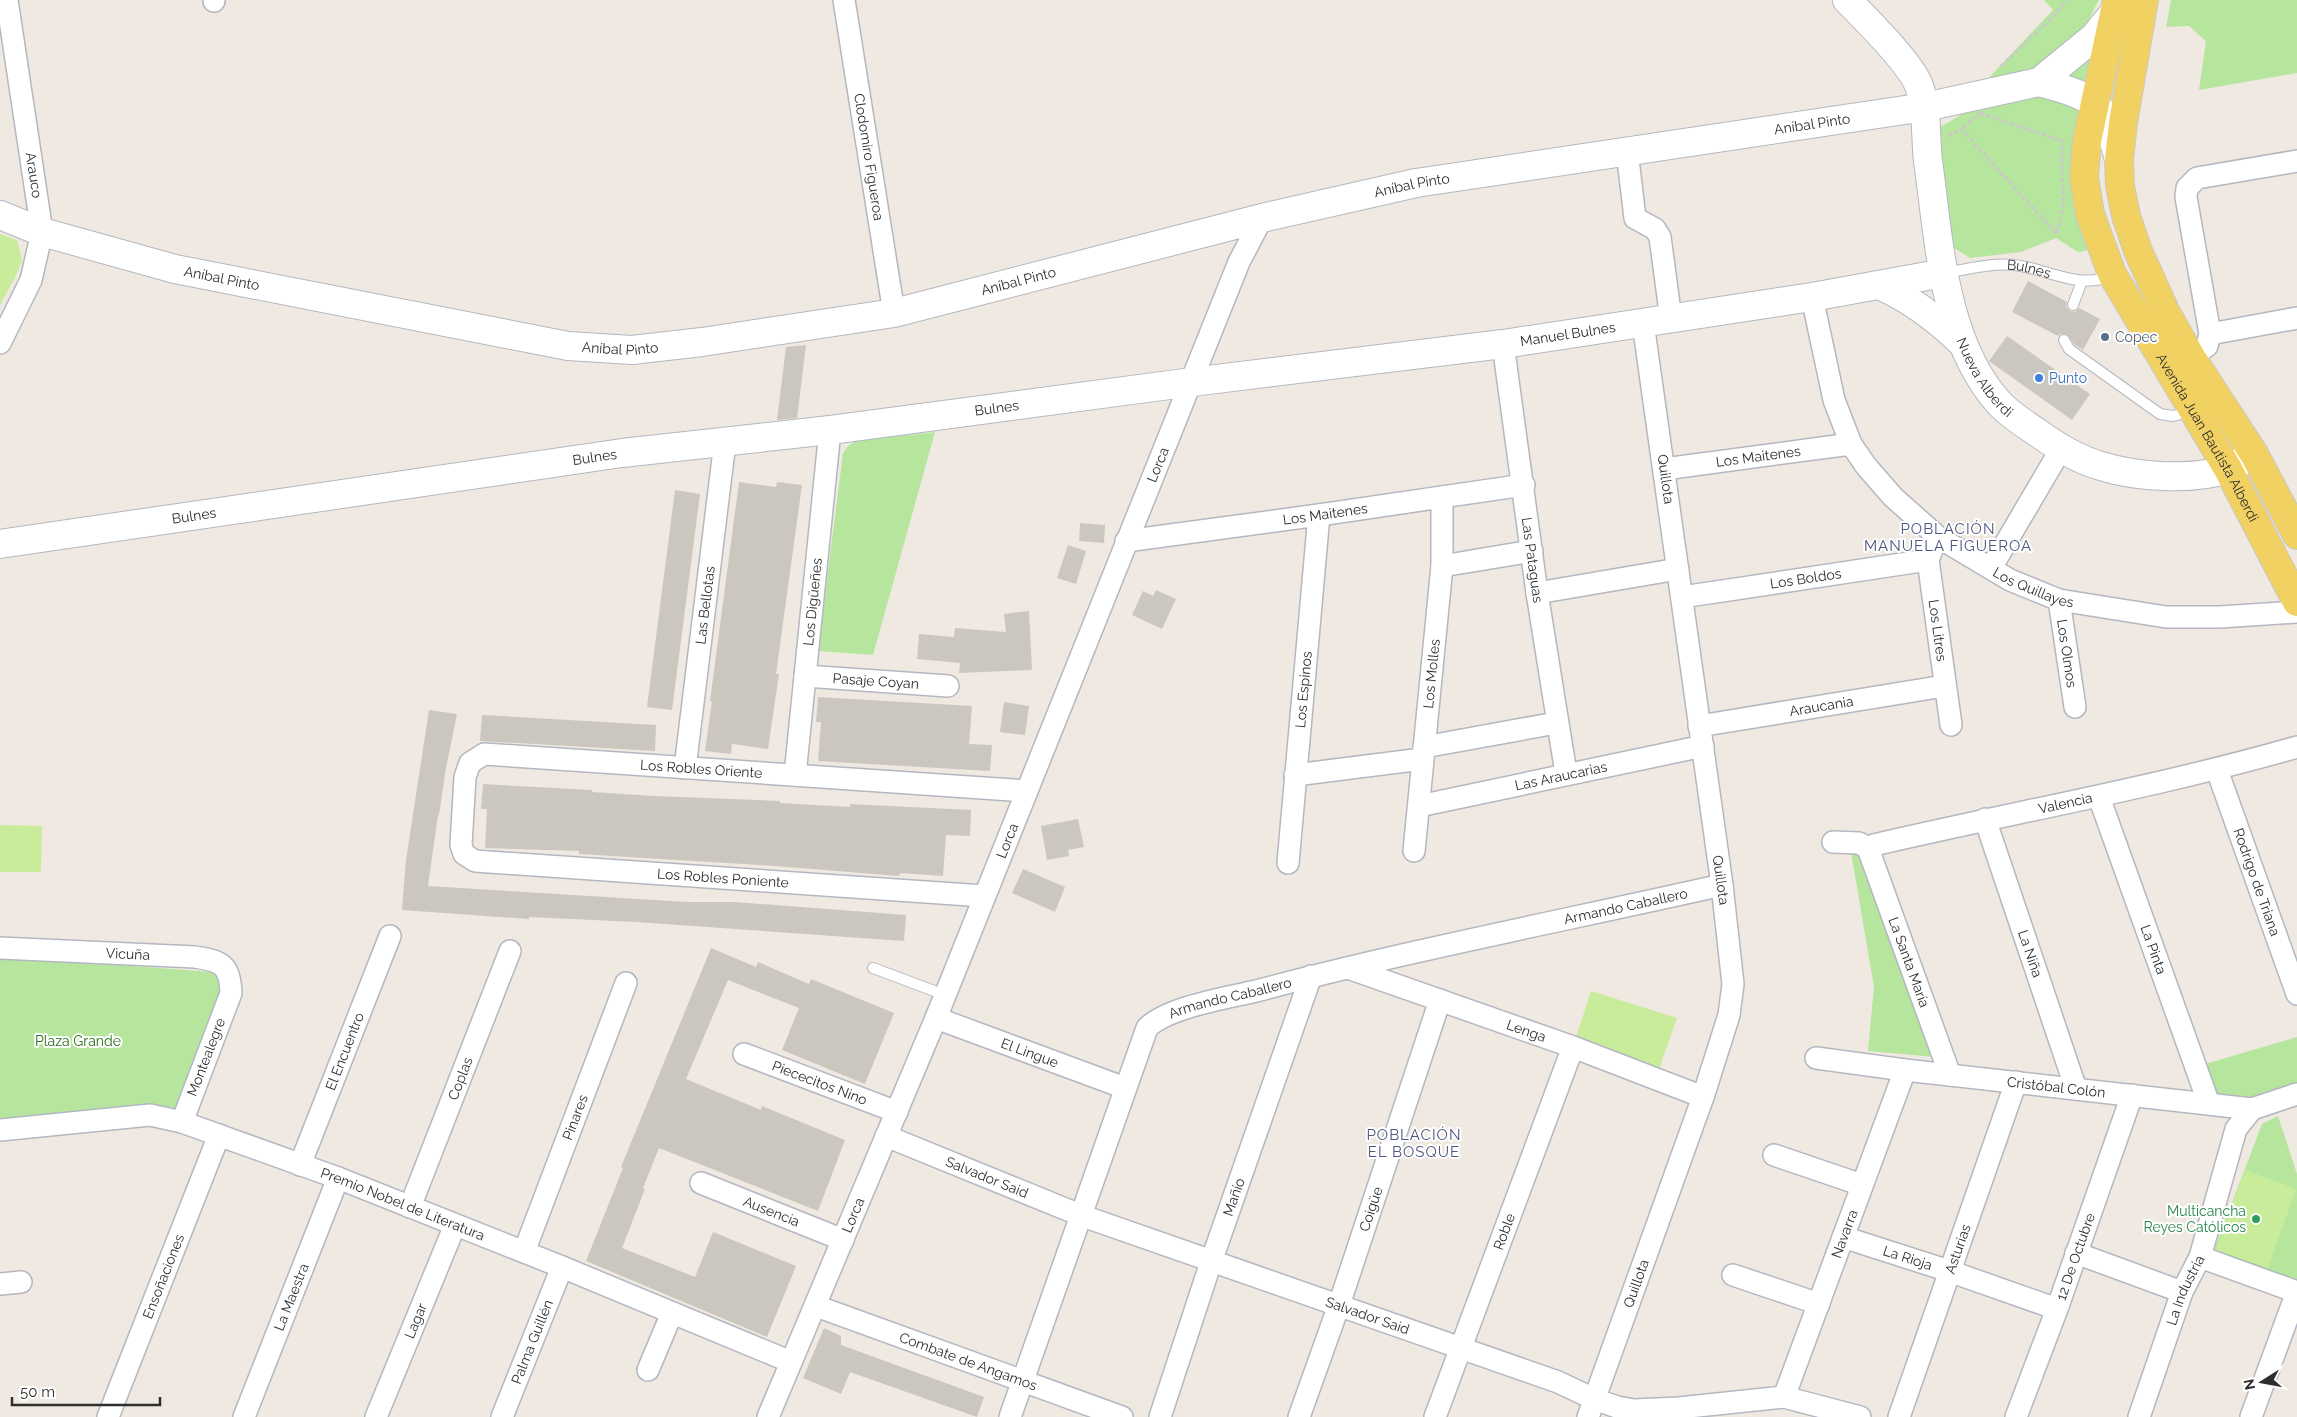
<svg xmlns="http://www.w3.org/2000/svg" width="2297" height="1417" viewBox="0 0 2297 1417" font-family="Raleway,sans-serif">
  <style>
    .green { fill: #b6e59e }
    .pitch { fill: #c9ec9a }
    .building { fill: #cbc7bf }
    .lines { fill: none; stroke-linecap: round; stroke-linejoin: round }
    .lane-casing { stroke: #b4b7c1; stroke-width: 12 }
    .street-casing { stroke: #b4b7c1; stroke-width: 24 }
    .secondary-casing { stroke: #b4b7c1; stroke-width: 30 }
    .primary-casing { stroke: #c9c9c9; stroke-width: 30 }
    .path { stroke: #c9c9c9; stroke-width: 3; stroke-dasharray: 4 2.5; stroke-linecap: butt }
    .lane { stroke: #fff; stroke-width: 10 }
    .street { stroke: #fff; stroke-width: 21 }
    .secondary { stroke: #fff; stroke-width: 28 }
    .primary { stroke: #f2d163; stroke-width: 28 }
    .service-dot { fill: #5c6f8a; stroke: #fff; stroke-width: 2 }
    .shop-dot { fill: #3f7fe0; stroke: #fff; stroke-width: 2 }
    .leisure-dot { fill: #2e9e5b; stroke: #fff; stroke-width: 2 }
    .labels { text-anchor: middle; dominant-baseline: central; stroke-width: 4; stroke-linejoin: round; paint-order: stroke }
    .street-label { font-size: 14px; fill: #2e2e2e; stroke: #fff }
    .service-label { font-size: 14px; fill: #4e5e75; stroke: #fff; text-anchor: start }
    .shop-label { font-size: 14px; fill: #366cbe; stroke: #fff; text-anchor: start }
    .park-label { font-size: 14px; fill: #2c6e1b; stroke: #fff }
    .leisure-label { font-size: 14px; fill: #27864d; stroke: #fff; text-anchor: end }
    .neighbourhood-label { font-size: 15px; letter-spacing: 1px; fill: #4d5680; stroke: #fff }
  </style>
  <rect width="100%" height="100%" fill="#efe9e1"/>
  <g class="green">
    <path d="M2044,0H2099L2088,21L2073,39L2029,73L1984,83L2053,10Z"/>
    <path d="M2171,0H2297V73L2199,90L2206,41L2189,26L2166,27Z"/>
    <path d="M2102,37L2089,90L2061,79Z"/>
    <path d="M2051,92L2086,106L2093,249L2078,252L2056,238L2021,252L1970,258L1951,246L1939,128L1980,103Z"/>
    <path d="M935,432L873,655L818,651L843,453L849,445L856,441Z"/>
    <path d="M1851,852H1864L1936,1057L1868,1051L1874,987Z"/>
    <path d="M13,957L212,972L226,990L172,1114L0,1123V959Z"/>
    <path d="M2297,1037V1084L2250,1100L2213,1097L2205,1064Z"/>
    <path d="M2278,1116L2297,1174V1288L2211,1258L2262,1124Z"/>
  </g>
  <g class="pitch">
    <path d="M0,234L17,240L22,260L15,278L0,305Z"/>
    <path d="M0,825L42,826L41,872H0Z"/>
    <path d="M1591,991L1677,1018L1658,1072L1573,1047Z"/>
    <path d="M2245,1170L2296,1189L2268,1268L2216,1250Z"/>
  </g>
  <g class="building">
    <path d="M2028,281L2067,302L2066,307L2070,311L2075,312L2079,308L2100,319L2083,350L2074,344L2067,334H2061L2058,336L2012,312Z"/>
    <path d="M2007,336L2090,394L2072,420L1989,361Z"/>
    <path d="M806,345L797,418L777,420L786,347Z"/>
    <path d="M739,482L776,487L777,482L802,485L776,674H779L768,749L732,744L731,754L705,751L712,701H710Z"/>
    <path d="M675,490L700,494L672,710L647,707Z"/>
    <path d="M1080,523L1105,525L1104,543L1079,541Z"/>
    <path d="M1068,545L1086,551L1076,584L1057,578Z"/>
    <path d="M1156,590L1176,599L1162,629L1132,615L1143,591L1153,596Z"/>
    <path d="M1029,611L1032,670L959,673L960,663L917,659L919,634L954,637L955,628L1006,632L1004,614Z"/>
    <path d="M818,697L972,706L969,744L992,745L990,771L818,761L821,722H816Z"/>
    <path d="M1004,702L1029,706L1025,735L1000,732Z"/>
    <path d="M429,710L457,714L446,768L439,815H438L428,886L688,902H734L906,915L904,941L636,922L529,917V919L402,910L406,860Z"/>
    <path d="M482,715L656,725L655,751L480,741Z"/>
    <path d="M483,784L592,790V792L655,796L780,801V803L850,807V804L971,810L970,836L946,835L943,876L900,873L899,876L775,866L579,854V851L485,848L487,809H481Z"/>
    <path d="M1078,819L1084,847L1068,850L1069,856L1047,860L1041,826Z"/>
    <path d="M1023,869L1065,887L1055,912L1012,893Z"/>
    <path d="M711,948L756,967L758,962L809,984L811,979L894,1013L865,1084L782,1050L799,1008L728,980L686,1079L761,1110L762,1106L845,1140L818,1211L659,1148L643,1188L645,1189L622,1248L695,1277L713,1232L796,1266L767,1337L586,1261L623,1168L621,1167Z"/>
    <path d="M824,1328L841,1336V1345L984,1397L977,1417L850,1372L841,1394L803,1378Z"/>
  </g>
  <g class="lines">
    <g class="lane-casing">
      <g id="lane">
        <path id="s1" d="M1945,273C1967,269 1991,263 2014,265C2045,268 2082,291 2111,275"/>
        <path d="M2073,305L2082,281"/>
        <path d="M2064,340L2069,349L2160,414L2173,416L2193,411"/>
        <path d="M873,968L945,995"/>
      </g>
    </g>
    <g class="street-casing">
      <g id="street">
        <path d="M214,0V1"/>
        <path id="s2" d="M844,0L894,313"/>
        <path d="M1627,151L1635,218L1655,229L1660,237L1671,319"/>
        <path id="s3" d="M1812,297L1834,400L1851,444L1866,466L1893,497L1938,537L2010,580L2059,600L2166,617H2220L2297,612"/>
        <path d="M2210,334L2297,318"/>
        <path d="M0,343L31,280L42,232L7,0"/>
        <path id="s4" d="M1503,344L1537,593L1566,773"/>
        <path d="M2191,357L2207,346L2210,334L2186,197L2187,188L2197,178L2297,161"/>
        <path id="s5" d="M1664,469L1851,444"/>
        <path id="s6" d="M1126,541L1319,515L1524,485"/>
        <path id="s7" d="M1933,547L1928,560L1951,725"/>
        <path d="M1442,566L1532,551"/>
        <path d="M1991,568L2061,449"/>
        <path d="M1537,593L1678,569"/>
        <path id="s8" d="M1682,597L1928,560"/>
        <path id="s9" d="M2059,600L2075,707"/>
        <path id="s10" d="M805,676L948,686"/>
        <path id="s11" d="M1699,726L1944,686"/>
        <path d="M1424,747L1556,723"/>
        <path id="s12" d="M685,768L725,442"/>
        <path id="s13" d="M2217,770L2297,994"/>
        <path id="s14" d="M795,775L830,430"/>
        <path d="M1295,775L1422,759"/>
        <path id="s15" d="M2099,797L2209,1104"/>
        <path id="s16" d="M1419,806L1703,746"/>
        <path id="s17" d="M1985,819L2076,1089"/>
        <path id="s18" d="M1833,842L1859,843L1870,849L1874,845C2015,812 2158,787 2297,747"/>
        <path id="s19" d="M1870,849V854L1950,1075"/>
        <path id="s20" d="M1414,851L1442,566V497"/>
        <path id="s21" d="M1288,863L1319,515"/>
        <path id="s22" d="M984,896L475,861L464,854L461,845L465,777L470,763L484,754L1027,791"/>
        <path id="s23" d="M0,948L195,957C222,961 230,965 231,993L182,1122"/>
        <path id="s24" d="M1348,968L1573,1047L1703,1097"/>
        <path id="s25" d="M936,1018L1125,1088"/>
        <path id="s26" d="M744,1054L897,1112"/>
        <path id="s27" d="M1816,1058L1905,1070L2252,1109L2297,1094"/>
        <path id="s28" d="M0,1130L150,1115L182,1122L338,1178L562,1267L791,1362"/>
        <path id="s29" d="M886,1136L1080,1215L1558,1382L1594,1399L1617,1407L1634,1410L1679,1408L1784,1397L1860,1417"/>
        <path d="M1774,1155L1862,1185"/>
        <path id="s30" d="M300,1165L390,936"/>
        <path id="s31" d="M701,1183L843,1240"/>
        <path id="s32" d="M410,1207L510,951"/>
        <path id="s33" d="M1843,1237L1949,1271L2057,1309"/>
        <path id="s34" d="M524,1252L626,983"/>
        <path d="M2076,1253L2182,1292"/>
        <path d="M2200,1257L2297,1292"/>
        <path d="M1733,1275L1819,1304"/>
        <path d="M0,1284L21,1282"/>
        <path id="s35" d="M816,1306L1122,1417"/>
        <path d="M648,1370L672,1313"/>
        <path id="s36" d="M1784,1397L1905,1070"/>
        <path id="s37" d="M108,1417L219,1135"/>
        <path id="s38" d="M244,1417L338,1178"/>
        <path id="s39" d="M376,1417L455,1225"/>
        <path id="s40" d="M502,1417L562,1267"/>
        <path id="s41" d="M768,1417L936,1018L1239,262L1262,218"/>
        <path id="s42" d="M1010,1417L1147,1028C1168,1007 1227,998 1256,991C1410,950 1567,920 1722,885"/>
        <path id="s43" d="M1160,1417L1211,1262L1311,976"/>
        <path id="s44" d="M1299,1417L1339,1305L1440,1000"/>
        <path id="s45" d="M1435,1417L1573,1047"/>
        <path id="s46" d="M1588,1417L1703,1097L1729,1015L1733,984L1722,885L1643,323"/>
        <path id="s47" d="M1899,1417L2016,1082"/>
        <path id="s48" d="M2016,1417L2057,1309L2132,1095"/>
        <path id="s49" d="M2139,1417L2182,1292L2200,1257L2236,1129L2252,1109"/>
        <path d="M2251,1417L2297,1292"/>
      </g>
    </g>
    <g class="secondary-casing">
      <g id="secondary">
        <path id="s50" d="M1847,0C1865,18 1912,65 1919,86C1928,110 1925,136 1928,161C1939,239 1943,341 1999,403C2010,415 2025,424 2038,433C2058,447 2077,459 2101,466C2136,477 2192,481 2227,469C2237,465 2245,459 2254,454"/>
        <path d="M2039,82C2063,89 2097,95 2107,121C2112,133 2115,146 2119,159"/>
        <path id="s51" d="M0,215L42,232L175,269L568,346L632,350L702,342L894,313L1262,218L1416,183L1925,107L2039,82L2094,37L2116,10"/>
        <path d="M1879,285C1911,299 1937,319 1961,342"/>
        <path id="s52" d="M0,544L622,453L830,430L1192,382L1503,344L1812,297L1944,273"/>
      </g>
    </g>
    <g class="primary-casing">
      <g id="primary">
        <path id="s53" d="M2117,0L2087,141L2084,177L2090,214L2112,274L2228,469L2297,602"/>
        <path d="M2144,0L2123,123L2119,159L2120,186L2126,216L2138,251L2166,313L2191,357L2254,454L2297,535"/>
      </g>
    </g>
    <g class="path">
      <path d="M2001,66L2056,14L2066,0"/>
      <path d="M1980,113L2062,141L2063,205L2057,234L1961,129Z"/>
      <path d="M1949,136L1961,129"/>
    </g>
    <use href="#lane" class="lane"/>
    <use href="#street" class="street"/>
    <use href="#secondary" class="secondary"/>
    <use href="#primary" class="primary"/>
  </g>
  <circle class="service-dot" cx="2105" cy="337" r="5"/>
  <circle class="shop-dot" cx="2039" cy="378" r="5"/>
  <circle class="leisure-dot" cx="2256" cy="1219" r="5"/>
  <g class="labels">
    <g class="street-label">
      <text stroke="none"><textPath href="#s51" startOffset="1851">Aníbal Pinto</textPath></text>
      <text stroke="none"><textPath href="#s2" startOffset="159">Clodomiro Figueroa</textPath></text>
      <text transform="translate(34 175) rotate(81)">Arauco</text>
      <text stroke="none"><textPath href="#s51" startOffset="1446">Aníbal Pinto</textPath></text>
      <text stroke="none"><textPath href="#s1" startOffset="85">Bulnes</textPath></text>
      <text stroke="none"><textPath href="#s51" startOffset="231">Aníbal Pinto</textPath></text>
      <text stroke="none"><textPath href="#s51" startOffset="1041">Aníbal Pinto</textPath></text>
      <text stroke="none"><textPath href="#s52" startOffset="1582">Manuel Bulnes</textPath></text>
      <text stroke="none"><textPath href="#s51" startOffset="636">Aníbal Pinto</textPath></text>
      <text stroke="none"><textPath href="#s50" startOffset="415">Nueva Alberdi</textPath></text>
      <text stroke="none"><textPath href="#s52" startOffset="1006">Bulnes</textPath></text>
      <text stroke="none"><textPath href="#s53" startOffset="471">Avenida Juan Bautista Alberdi</textPath></text>
      <text stroke="none"><textPath href="#s52" startOffset="601">Bulnes</textPath></text>
      <text stroke="none"><textPath href="#s5" startOffset="95">Los Maitenes</textPath></text>
      <text stroke="none"><textPath href="#s41" startOffset="1029">Lorca</textPath></text>
      <text transform="translate(1666 479) rotate(82)">Quillota</text>
      <text stroke="none"><textPath href="#s6" startOffset="201">Los Maitenes</textPath></text>
      <text stroke="none"><textPath href="#s52" startOffset="196">Bulnes</textPath></text>
      <text stroke="none"><textPath href="#s4" startOffset="218">Las Pataguas</textPath></text>
      <text stroke="none"><textPath href="#s8" startOffset="125">Los Boldos</textPath></text>
      <text stroke="none"><textPath href="#s3" startOffset="389">Los Quillayes</textPath></text>
      <text stroke="none"><textPath href="#s14" startOffset="174">Los Digüeñes</textPath></text>
      <text stroke="none"><textPath href="#s12" startOffset="164">Las Bellotas</textPath></text>
      <text stroke="none"><textPath href="#s7" startOffset="85">Los Litres</textPath></text>
      <text stroke="none"><textPath href="#s9" startOffset="54">Los Olmos</textPath></text>
      <text stroke="none"><textPath href="#s20" startOffset="178">Los Molles</textPath></text>
      <text stroke="none"><textPath href="#s10" startOffset="71">Pasaje Coyan</textPath></text>
      <text stroke="none"><textPath href="#s21" startOffset="174">Los Espinos</textPath></text>
      <text stroke="none"><textPath href="#s11" startOffset="124">Araucania</textPath></text>
      <text stroke="none"><textPath href="#s22" startOffset="850">Los Robles Oriente</textPath></text>
      <text stroke="none"><textPath href="#s16" startOffset="145">Las Araucarias</textPath></text>
      <text stroke="none"><textPath href="#s18" startOffset="240">Valencia</textPath></text>
      <text stroke="none"><textPath href="#s41" startOffset="624">Lorca</textPath></text>
      <text transform="translate(723 878) rotate(4)">Los Robles Poniente</text>
      <text transform="translate(1721 880) rotate(82)">Quillota</text>
      <text stroke="none"><textPath href="#s13" startOffset="119">Rodrigo de Triana</textPath></text>
      <text stroke="none"><textPath href="#s42" startOffset="908">Armando Caballero</textPath></text>
      <text stroke="none"><textPath href="#s15" startOffset="162">La Pinta</textPath></text>
      <text stroke="none"><textPath href="#s23" startOffset="128">Vicuña</textPath></text>
      <text stroke="none"><textPath href="#s17" startOffset="142">La Niña</textPath></text>
      <text stroke="none"><textPath href="#s19" startOffset="120">La Santa María</textPath></text>
      <text stroke="none"><textPath href="#s42" startOffset="502">Armando Caballero</textPath></text>
      <text stroke="none"><textPath href="#s24" startOffset="189">Lenga</textPath></text>
      <text stroke="none"><textPath href="#s30" startOffset="122">El Encuentro</textPath></text>
      <text stroke="none"><textPath href="#s25" startOffset="100">El Lingue</textPath></text>
      <text transform="translate(206 1057) rotate(-69)">Montealegre</text>
      <text stroke="none"><textPath href="#s32" startOffset="138">Coplas</textPath></text>
      <text stroke="none"><textPath href="#s26" startOffset="81">Piececitos Nino</textPath></text>
      <text stroke="none"><textPath href="#s27" startOffset="242">Cristóbal Colón</textPath></text>
      <text stroke="none"><textPath href="#s34" startOffset="144">Pinares</textPath></text>
      <text stroke="none"><textPath href="#s29" startOffset="109">Salvador Said</textPath></text>
      <text stroke="none"><textPath href="#s43" startOffset="232">Mañío</textPath></text>
      <text stroke="none"><textPath href="#s28" startOffset="419">Premio Nobel de Literatura</textPath></text>
      <text stroke="none"><textPath href="#s44" startOffset="220">Coigüe</textPath></text>
      <text stroke="none"><textPath href="#s31" startOffset="76">Ausencia</textPath></text>
      <text stroke="none"><textPath href="#s41" startOffset="219">Lorca</textPath></text>
      <text stroke="none"><textPath href="#s45" startOffset="198">Roble</textPath></text>
      <text stroke="none"><textPath href="#s36" startOffset="174">Navarra</textPath></text>
      <text stroke="none"><textPath href="#s47" startOffset="178">Asturias</textPath></text>
      <text stroke="none"><textPath href="#s33" startOffset="68">La Rioja</textPath></text>
      <text stroke="none"><textPath href="#s48" startOffset="171">12 De Octubre</textPath></text>
      <text stroke="none"><textPath href="#s37" startOffset="151">Ensoñaciones</textPath></text>
      <text stroke="none"><textPath href="#s46" startOffset="142">Quillota</textPath></text>
      <text stroke="none"><textPath href="#s49" startOffset="135">La Industria</textPath></text>
      <text stroke="none"><textPath href="#s38" startOffset="129">La Maestra</textPath></text>
      <text stroke="none"><textPath href="#s29" startOffset="514">Salvador Said</textPath></text>
      <text stroke="none"><textPath href="#s39" startOffset="104">Lagar</textPath></text>
      <text stroke="none"><textPath href="#s40" startOffset="81">Palma Guillén</textPath></text>
      <text stroke="none"><textPath href="#s35" startOffset="162">Combate de Angamos</textPath></text>
    </g>
    <g class="service-label">
      <text x="2115" y="337">Copec</text>
    </g>
    <g class="shop-label">
      <text x="2049" y="378">Punto</text>
    </g>
    <g class="park-label">
      <text x="78" y="1041">Plaza Grande</text>
    </g>
    <g class="leisure-label">
      <text x="2246" y="1211">Multicancha<tspan x="2246" dy="16">Reyes Católicos</tspan></text>
    </g>
    <g class="neighbourhood-label">
      <text x="1948" y="529">POBLACIÓN<tspan x="1948" dy="17">MANUELA FIGUEROA</tspan></text>
      <text x="1414" y="1135">POBLACIÓN<tspan x="1414" dy="17">EL BOSQUE</tspan></text>
    </g>
  </g>
  <g transform="translate(2262 1382) rotate(259)" stroke="#ffffff" stroke-width="4" paint-order="stroke">
  <path d="M0-4L9 19L0 12L-9 19Z" fill="#2e2e2e"/>
  <text y="-8" font-size="14" font-weight="bold" text-anchor="middle" fill="#2e2e2e">N</text>
  </g>
  <path d="M12 1397v8h148v-8" fill="none" stroke="#2e2e2e" stroke-width="2.5"/>
  <text x="20" y="1397" font-size="15" fill="#2e2e2e" stroke="#ffffff" stroke-width="4" paint-order="stroke">50 m</text>
</svg>
